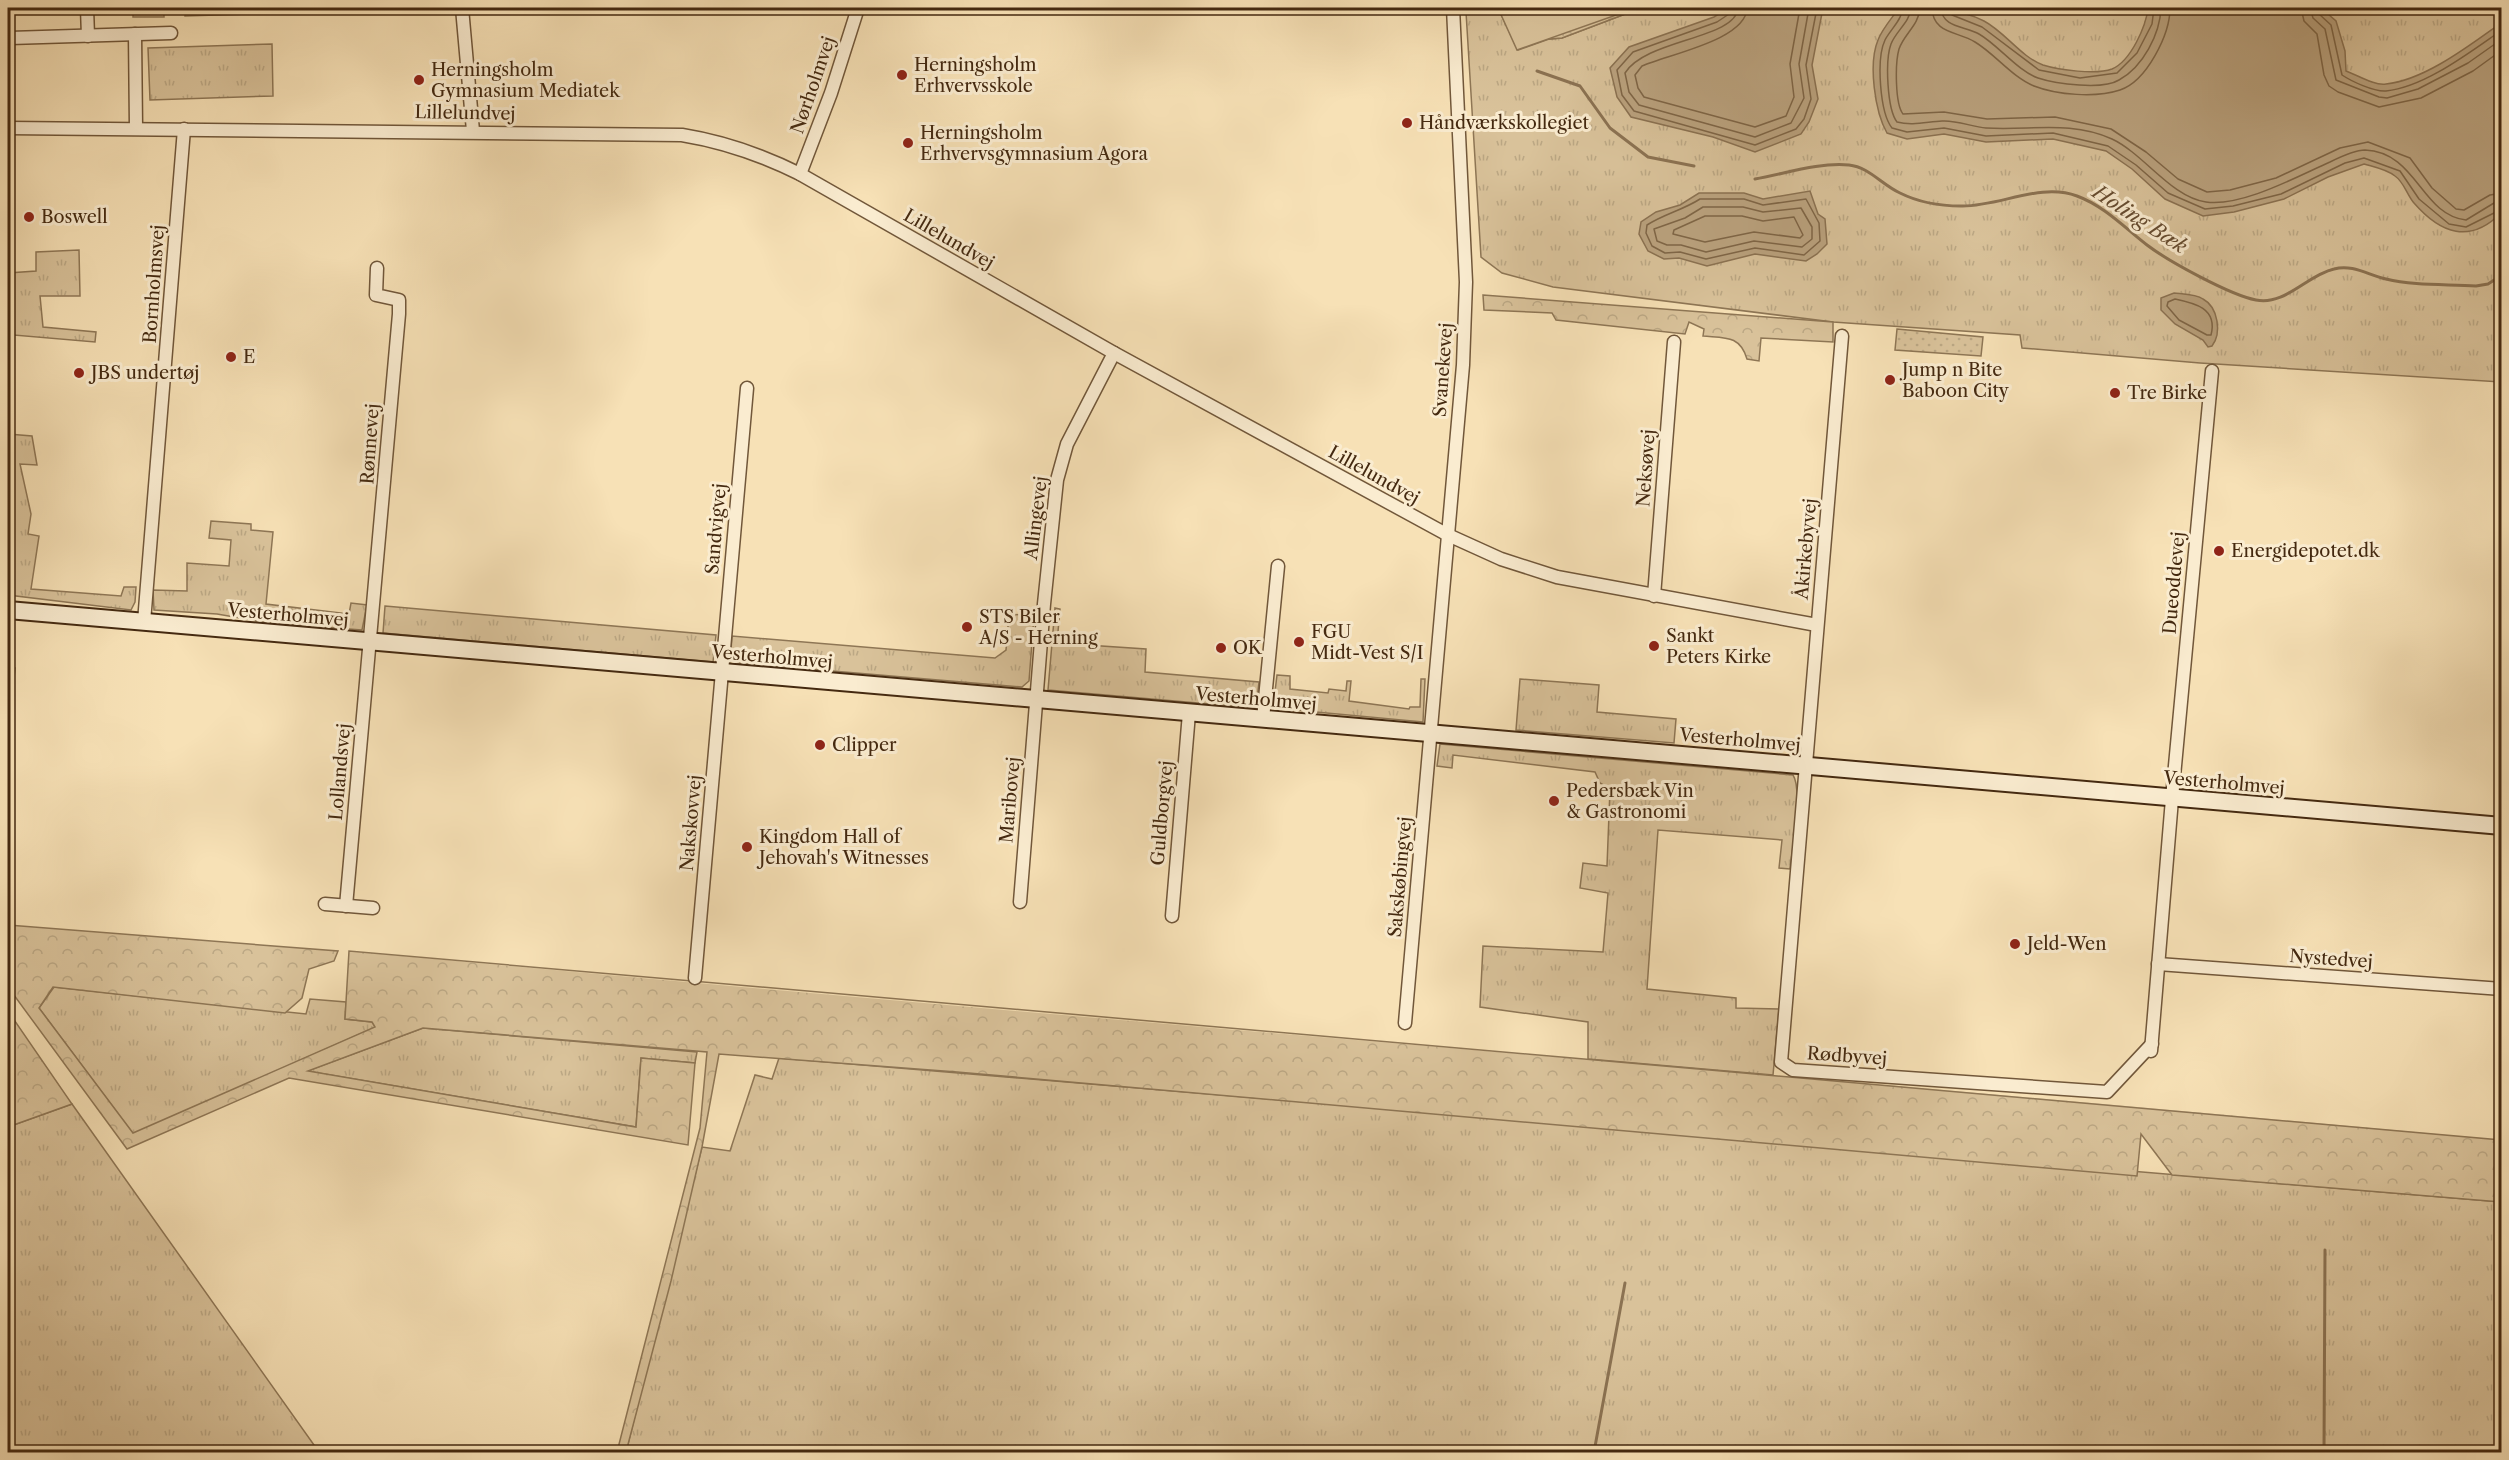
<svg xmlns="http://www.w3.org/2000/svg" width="2509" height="1460" viewBox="0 0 2509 1460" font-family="'Libre Caslon Text',serif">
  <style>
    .grass { fill: url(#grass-tufts); stroke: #8e7655; stroke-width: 1.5 }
    .forest { fill: url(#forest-crowns); stroke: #8e7655; stroke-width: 1.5 }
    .park { fill: url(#park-dots); stroke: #8e7655; stroke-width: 1.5 }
    .pitch { fill: #d9c29a; stroke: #8e7655; stroke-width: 1.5 }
    .water { fill: #baa27e; stroke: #8b7252; stroke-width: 1.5 }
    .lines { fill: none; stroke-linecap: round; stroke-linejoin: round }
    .shore { stroke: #7f6647; stroke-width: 1.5 }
    .stream { stroke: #8b7252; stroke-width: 3 }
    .street-casing { stroke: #71573a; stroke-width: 15 }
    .secondary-casing { stroke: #442910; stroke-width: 20 }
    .street { stroke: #faecd0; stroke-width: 12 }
    .secondary { stroke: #faecd0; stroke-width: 16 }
    .poi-dot { fill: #8f2418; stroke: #faecd0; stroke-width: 2 }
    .labels { text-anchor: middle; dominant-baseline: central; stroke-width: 6; stroke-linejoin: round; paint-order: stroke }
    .poi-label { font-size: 18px; fill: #442910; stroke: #faecd0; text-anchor: start }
    .street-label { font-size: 18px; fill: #442910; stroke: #faecd0 }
    .water-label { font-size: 20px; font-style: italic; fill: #674d31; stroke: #faecd0 }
  </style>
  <defs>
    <pattern id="grass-tufts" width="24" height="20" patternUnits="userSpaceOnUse" patternTransform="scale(1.5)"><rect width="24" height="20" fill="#d9c29a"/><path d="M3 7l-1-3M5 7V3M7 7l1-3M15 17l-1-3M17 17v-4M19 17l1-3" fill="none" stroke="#bba784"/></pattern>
    <pattern id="forest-crowns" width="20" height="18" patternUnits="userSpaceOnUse" patternTransform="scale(1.5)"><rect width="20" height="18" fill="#d9c29a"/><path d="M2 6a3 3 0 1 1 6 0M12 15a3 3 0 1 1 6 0" fill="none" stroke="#bba784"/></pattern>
    <pattern id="park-dots" width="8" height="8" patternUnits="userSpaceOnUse" patternTransform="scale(1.5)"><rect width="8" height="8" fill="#d9c29a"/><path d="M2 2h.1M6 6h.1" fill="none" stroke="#bba784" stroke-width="1.8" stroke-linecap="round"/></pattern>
  </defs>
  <rect width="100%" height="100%" fill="#f7e1b6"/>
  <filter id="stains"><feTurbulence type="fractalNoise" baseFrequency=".00333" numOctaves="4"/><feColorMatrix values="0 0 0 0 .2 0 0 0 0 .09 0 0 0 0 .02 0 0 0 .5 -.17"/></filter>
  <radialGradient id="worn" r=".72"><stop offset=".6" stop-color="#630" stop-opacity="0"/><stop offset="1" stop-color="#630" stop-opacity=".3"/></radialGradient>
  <g class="grass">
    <rect x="133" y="8" width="31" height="9"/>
    <path d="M185,8H249V14L185,16Z"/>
    <path d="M1480,8H1498L1518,50L1549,39L1562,38L1641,8H2501V382L2200,363L2022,348L2020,335L1833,322L1553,287L1502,273L1481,257L1466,12L1481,10Z"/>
    <path d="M272,44L273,96L150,100L148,48Z"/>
    <path d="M79,250L80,296H40L43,327L96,332L95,342L14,335L8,404V273L36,271V252Z"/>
    <path d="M8,434L32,436L37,465L20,464L31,514L28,534L39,536L31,589L121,596L124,587H136L135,602L131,610L8,595Z"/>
    <path d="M211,521L251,524V530L273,532L266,604L349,614L351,603L367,605L362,630L269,623L217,614L154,610L153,590L187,591V563L229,566L231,540L209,538Z"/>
    <path d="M385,606L716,635L713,662L383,633Z"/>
    <path d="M1055,608L1060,609L1057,643L1146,649L1145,672L1259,682L1256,708L1048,690Z"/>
    <path d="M1009,614L1034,616L1029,681L1022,687L737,663L731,650L732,636L995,658L1006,650Z"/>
    <path d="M1277,675L1290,676V689L1328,693L1329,689L1346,691L1347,681H1351L1349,701L1409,709L1410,707H1420L1421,679H1425L1423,722L1273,708Z"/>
    <path d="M1520,679L1599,685L1597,712L1676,719L1674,743L1516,730Z"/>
    <path d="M1440,744L1793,775C1803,790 1792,849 1790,869L1779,868L1782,840L1658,830L1647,989L1736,998V1008L1779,1009L1773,1075L1588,1059V1022L1480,1007L1483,946L1603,952L1608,893L1580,888L1583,863L1607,866L1610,789L1600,783L1595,772L1453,755L1452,768L1437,766Z"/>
    <path d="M54,987L306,1014L310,999L346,1002L345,1019L372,1022L376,1027L133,1134L39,1008Z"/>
    <path d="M423,1028L697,1052L695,1063L641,1058L636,1127L307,1071Z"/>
    <path d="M779,1058L2501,1202V1452H626L702,1147L730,1151L755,1075L772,1079Z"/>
    <path d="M72,1104L319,1452H8V1127Z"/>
  </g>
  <g class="forest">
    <path d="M1578,8H1641L1562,38L1549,39Z"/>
    <path d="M1483,295L1833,322V342L1761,338L1759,361L1747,359C1740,335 1725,338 1703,336L1704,329L1689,322L1685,334L1556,320L1552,313L1484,310Z"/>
    <path d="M8,668H15L8,735Z"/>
    <path d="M8,925L338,951L334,961L309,969L302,998L285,1013L53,987L39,1008L133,1133L375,1027L372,1022L345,1019L349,951C1066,1019 1784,1073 2501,1140V1202L2172,1175L2141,1134L2137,1176L957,1072L719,1054L702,1147L671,1281L626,1452H617L700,1128L707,1052L423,1028L308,1071L636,1127L641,1058L695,1063L688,1145L289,1078L127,1149L8,987V973L12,972L8,966Z"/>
    <path d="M8,1011L72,1104L8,1127Z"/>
  </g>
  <path class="park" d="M1897,329L1983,337L1981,356L1895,350Z"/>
  <path class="pitch" d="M1498,8H1636L1517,50Z"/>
  <g class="water">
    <path d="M1728,8H1823L1812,65L1818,99L1809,122L1801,134L1755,152L1713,137L1631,117L1617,97L1610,68L1629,47L1714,17Z"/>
    <path d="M1899,8C1929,8 1956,7 1984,21C2005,32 2021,57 2043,65C2059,70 2096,75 2112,69C2131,61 2146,26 2148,8H2321L2336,21L2345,51L2346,71C2357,75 2375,86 2386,84C2425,80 2470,45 2501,23V213C2470,244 2441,234 2414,203C2407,195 2404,182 2395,176C2386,169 2374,167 2364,164L2328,177L2284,199L2234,212L2203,216L2165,199L2132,169L2106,151L2053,139L1986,142L1944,134L1907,139L1887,133C1875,112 1868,64 1878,40C1882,29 1892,18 1899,8Z"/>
    <path d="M1810,191L1818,214L1825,219L1827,244L1817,254L1806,261L1755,254L1707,266L1679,258L1664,259L1648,251L1639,234L1641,222L1656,212L1680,205L1699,193H1744L1763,199Z"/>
    <path d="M2174,293C2182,294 2196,294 2203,299C2218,307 2222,333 2212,346L2208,347L2203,340L2175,324L2161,310V298Z"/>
  </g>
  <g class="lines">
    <g class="shore">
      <path d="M1731,8L1729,14L1717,22L1633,52L1617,70L1622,95L1634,111L1755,145L1796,129L1804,119L1811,99L1806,65L1817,8"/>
      <path d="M1738,8C1736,39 1646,39 1625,73L1629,92L1639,105L1755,137L1791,123L1804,98L1799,64L1809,8"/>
      <path d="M1747,8C1746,40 1669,54 1642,66L1635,75L1638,88L1644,97L1755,127L1786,116L1794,97L1790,64L1800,8"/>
      <path d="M1903,8C1902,20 1890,30 1885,40C1876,59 1880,113 1892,128L1907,132L1944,128L1986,136L2053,133L2108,146L2136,165L2168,193L2205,209L2233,206L2281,194L2345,163L2364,158L2400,171L2419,199L2449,224L2466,227L2502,209"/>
      <path d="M1911,8C1910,22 1896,31 1891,44C1885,60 1887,109 1897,122C1912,126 1926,122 1942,121C1957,120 1972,127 1986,128C2029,131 2070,120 2112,139C2144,154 2171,197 2206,202C2242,207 2298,176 2330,162C2340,157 2354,150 2365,150C2417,152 2421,215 2466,220L2494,203L2502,202"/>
      <path d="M1920,8C1919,25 1904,34 1899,49C1895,63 1895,104 1903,114L1944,112L1987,119L2055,117L2111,129L2146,152L2178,179L2207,192L2230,190L2276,178L2340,148L2368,142L2410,158L2432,188L2456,209L2464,210L2490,195L2502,193"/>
      <path d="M1932,8C1933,34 1957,31 1975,42C1995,54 2012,77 2034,86C2057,95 2096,98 2120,90C2147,81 2170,34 2170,8"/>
      <path d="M1941,8C1942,28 1966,26 1979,34C1998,45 2018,71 2038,78C2056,84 2103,90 2119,80C2143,67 2160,34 2161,8"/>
      <path d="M1948,8L1952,15L1982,27L2039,70L2080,78L2117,73L2137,53L2152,24L2154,8"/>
      <path d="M2301,8L2304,21L2317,34L2324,75L2329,86L2338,92L2379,107L2421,98L2473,71L2502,50"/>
      <path d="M2310,8L2313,18L2325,29L2336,80L2379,97L2387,98L2418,89L2468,63L2502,39"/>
      <path d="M2318,8L2319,14L2331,25L2342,75C2351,81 2374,92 2386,91C2425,87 2470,52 2502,30"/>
      <path d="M1700,199H1744L1763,205L1806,199L1819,223L1820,241L1804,255L1755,248L1706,259L1680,252L1665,253L1652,246L1646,233L1647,225C1664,214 1683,210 1700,199Z"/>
      <path d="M1703,207H1743L1763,212L1801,208L1812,227V239L1802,247L1754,241L1706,252L1681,245H1667L1657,241L1654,229L1685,218Z"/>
      <path d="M1705,216H1742L1763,221L1794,217L1803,235L1800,238L1754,232L1705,242L1673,234L1674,230Z"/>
      <path d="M2175,299C2194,303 2218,308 2211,335H2207L2179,320L2167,306L2168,302Z"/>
    </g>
    <g class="stream">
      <path d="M1537,71L1580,86L1610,128L1648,157L1694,166"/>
      <path d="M1755,179C1784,174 1819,162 1849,165C1869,167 1882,185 1900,193C1918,202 1940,206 1961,206C1999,207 2040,182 2077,196C2104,206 2124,227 2147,245C2168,261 2230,295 2256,300C2285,306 2307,275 2334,269C2353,264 2368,275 2386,279C2414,286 2448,284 2476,286L2488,284L2502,275"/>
      <path d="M1594,1452L1625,1283"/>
      <path d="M2324,1452L2325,1250"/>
    </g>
    <g class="street-casing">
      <g id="street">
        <path d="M87,8L88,36"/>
        <path d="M462,8L473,131"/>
        <path d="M135,34L136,128"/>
        <path d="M10,38L171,33"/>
        <path d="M8,128L682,135C725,142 762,155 800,174L1114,353L1448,535L1501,559L1557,577L1817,625"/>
        <path d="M800,174L831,93L858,8"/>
        <path d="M1842,336L1781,1062L1793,1070L2107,1092L2152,1044"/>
        <path d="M1654,596L1674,342"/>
        <path d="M144,622L184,129"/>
        <path d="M1263,719L1278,566"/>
        <path d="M1020,902L1044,604L1057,480L1067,444L1114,353"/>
        <path d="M325,904L373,908"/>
        <path d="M346,906L399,314V300L376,295L377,268"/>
        <path d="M1172,916L1189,713"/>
        <path d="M2158,964L2502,989"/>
        <path d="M695,978L747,388"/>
        <path d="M1405,1023L1463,365L1466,282L1453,8"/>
        <path d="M2151,1051L2173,787L2212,371"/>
      </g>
    </g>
    <g class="secondary-casing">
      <path id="secondary" d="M8,610L2502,826"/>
    </g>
    <use href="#street" class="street"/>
    <use href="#secondary" class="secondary"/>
  </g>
  <g class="poi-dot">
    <circle cx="902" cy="75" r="6"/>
    <circle cx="419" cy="80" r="6"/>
    <circle cx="1407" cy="123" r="6"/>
    <circle cx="908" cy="143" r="6"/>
    <circle cx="29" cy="217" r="6"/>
    <circle cx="231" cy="357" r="6"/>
    <circle cx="79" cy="373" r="6"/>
    <circle cx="1890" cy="380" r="6"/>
    <circle cx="2115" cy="393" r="6"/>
    <circle cx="2219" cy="551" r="6"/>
    <circle cx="967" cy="627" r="6"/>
    <circle cx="1299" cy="642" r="6"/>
    <circle cx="1654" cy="646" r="6"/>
    <circle cx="1221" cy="648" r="6"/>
    <circle cx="820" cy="745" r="6"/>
    <circle cx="1554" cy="801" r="6"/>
    <circle cx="747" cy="847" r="6"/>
    <circle cx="2015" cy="944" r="6"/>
  </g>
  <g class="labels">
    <g class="poi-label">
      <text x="914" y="65">Herningsholm<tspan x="914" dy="21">Erhvervsskole</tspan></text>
      <text x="431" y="70">Herningsholm<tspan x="431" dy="21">Gymnasium Mediatek</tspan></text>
      <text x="1419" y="123">Håndværkskollegiet</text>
      <text x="920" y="133">Herningsholm<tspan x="920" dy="21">Erhvervsgymnasium Agora</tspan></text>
      <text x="41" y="217">Boswell</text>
      <text x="243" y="357">E</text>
      <text x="1902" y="370">Jump n Bite<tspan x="1902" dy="21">Baboon City</tspan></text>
      <text x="91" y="373">JBS undertøj</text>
      <text x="2127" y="393">Tre Birke</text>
      <text x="2231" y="551">Energidepotet.dk</text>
      <text x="979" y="617">STS Biler<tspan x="979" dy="21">A/S - Herning</tspan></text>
      <text x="1311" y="632">FGU<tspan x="1311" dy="21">Midt-Vest S/I</tspan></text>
      <text x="1666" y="636">Sankt<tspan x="1666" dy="21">Peters Kirke</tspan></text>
      <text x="1233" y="648">OK</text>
      <text x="832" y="745">Clipper</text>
      <text x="1566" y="791">Pedersbæk Vin<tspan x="1566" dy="21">&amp; Gastronomi</tspan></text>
      <text x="759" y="837">Kingdom Hall of<tspan x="759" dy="21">Jehovah's Witnesses</tspan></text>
      <text x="2027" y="944">Jeld-Wen</text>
    </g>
    <g class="street-label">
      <text transform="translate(813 85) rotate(-71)">Nørholmvej</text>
      <text transform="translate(465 113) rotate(1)">Lillelundvej</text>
      <text transform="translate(949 239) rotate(30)">Lillelundvej</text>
      <text transform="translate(154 284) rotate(-86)">Bornholmsvej</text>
      <text transform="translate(1443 370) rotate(-86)">Svanekevej</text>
      <text transform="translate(370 444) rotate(-86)">Rønnevej</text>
      <text transform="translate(1646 468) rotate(-86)">Neksøvej</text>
      <text transform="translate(1374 475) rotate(29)">Lillelundvej</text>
      <text transform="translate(1036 518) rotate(-83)">Allingevej</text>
      <text transform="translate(716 529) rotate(-85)">Sandvigvej</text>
      <text transform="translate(1806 549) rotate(-85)">Åkirkebyvej</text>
      <text transform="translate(2174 583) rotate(-85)">Dueoddevej</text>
      <text transform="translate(288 615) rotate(5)">Vesterholmvej</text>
      <text transform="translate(772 657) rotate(5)">Vesterholmvej</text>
      <text transform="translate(1256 699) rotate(5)">Vesterholmvej</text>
      <text transform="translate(1740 740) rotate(5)">Vesterholmvej</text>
      <text transform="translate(340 772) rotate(-85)">Lollandsvej</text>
      <text transform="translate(2224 783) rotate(5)">Vesterholmvej</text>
      <text transform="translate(1010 800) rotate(-85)">Maribovej</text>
      <text transform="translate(1162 813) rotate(-85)">Guldborgvej</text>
      <text transform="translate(691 823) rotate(-85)">Nakskovvej</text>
      <text transform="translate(1400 877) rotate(-85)">Sakskøbingvej</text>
      <text transform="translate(2331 959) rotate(4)">Nystedvej</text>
      <text transform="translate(1847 1056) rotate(4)">Rødbyvej</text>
    </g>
    <g class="water-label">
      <text transform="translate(2140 219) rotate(33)">Holing Bæk</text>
    </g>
  </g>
  <rect width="2509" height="1460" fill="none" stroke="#f7e1b6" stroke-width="30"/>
  <rect x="9" y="9" width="2491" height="1442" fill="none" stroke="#442910" stroke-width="3"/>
  <rect x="15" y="15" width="2479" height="1430" fill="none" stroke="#442910" stroke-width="1.5"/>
  <rect width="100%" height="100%" filter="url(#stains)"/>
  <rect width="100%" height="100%" fill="url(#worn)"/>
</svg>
